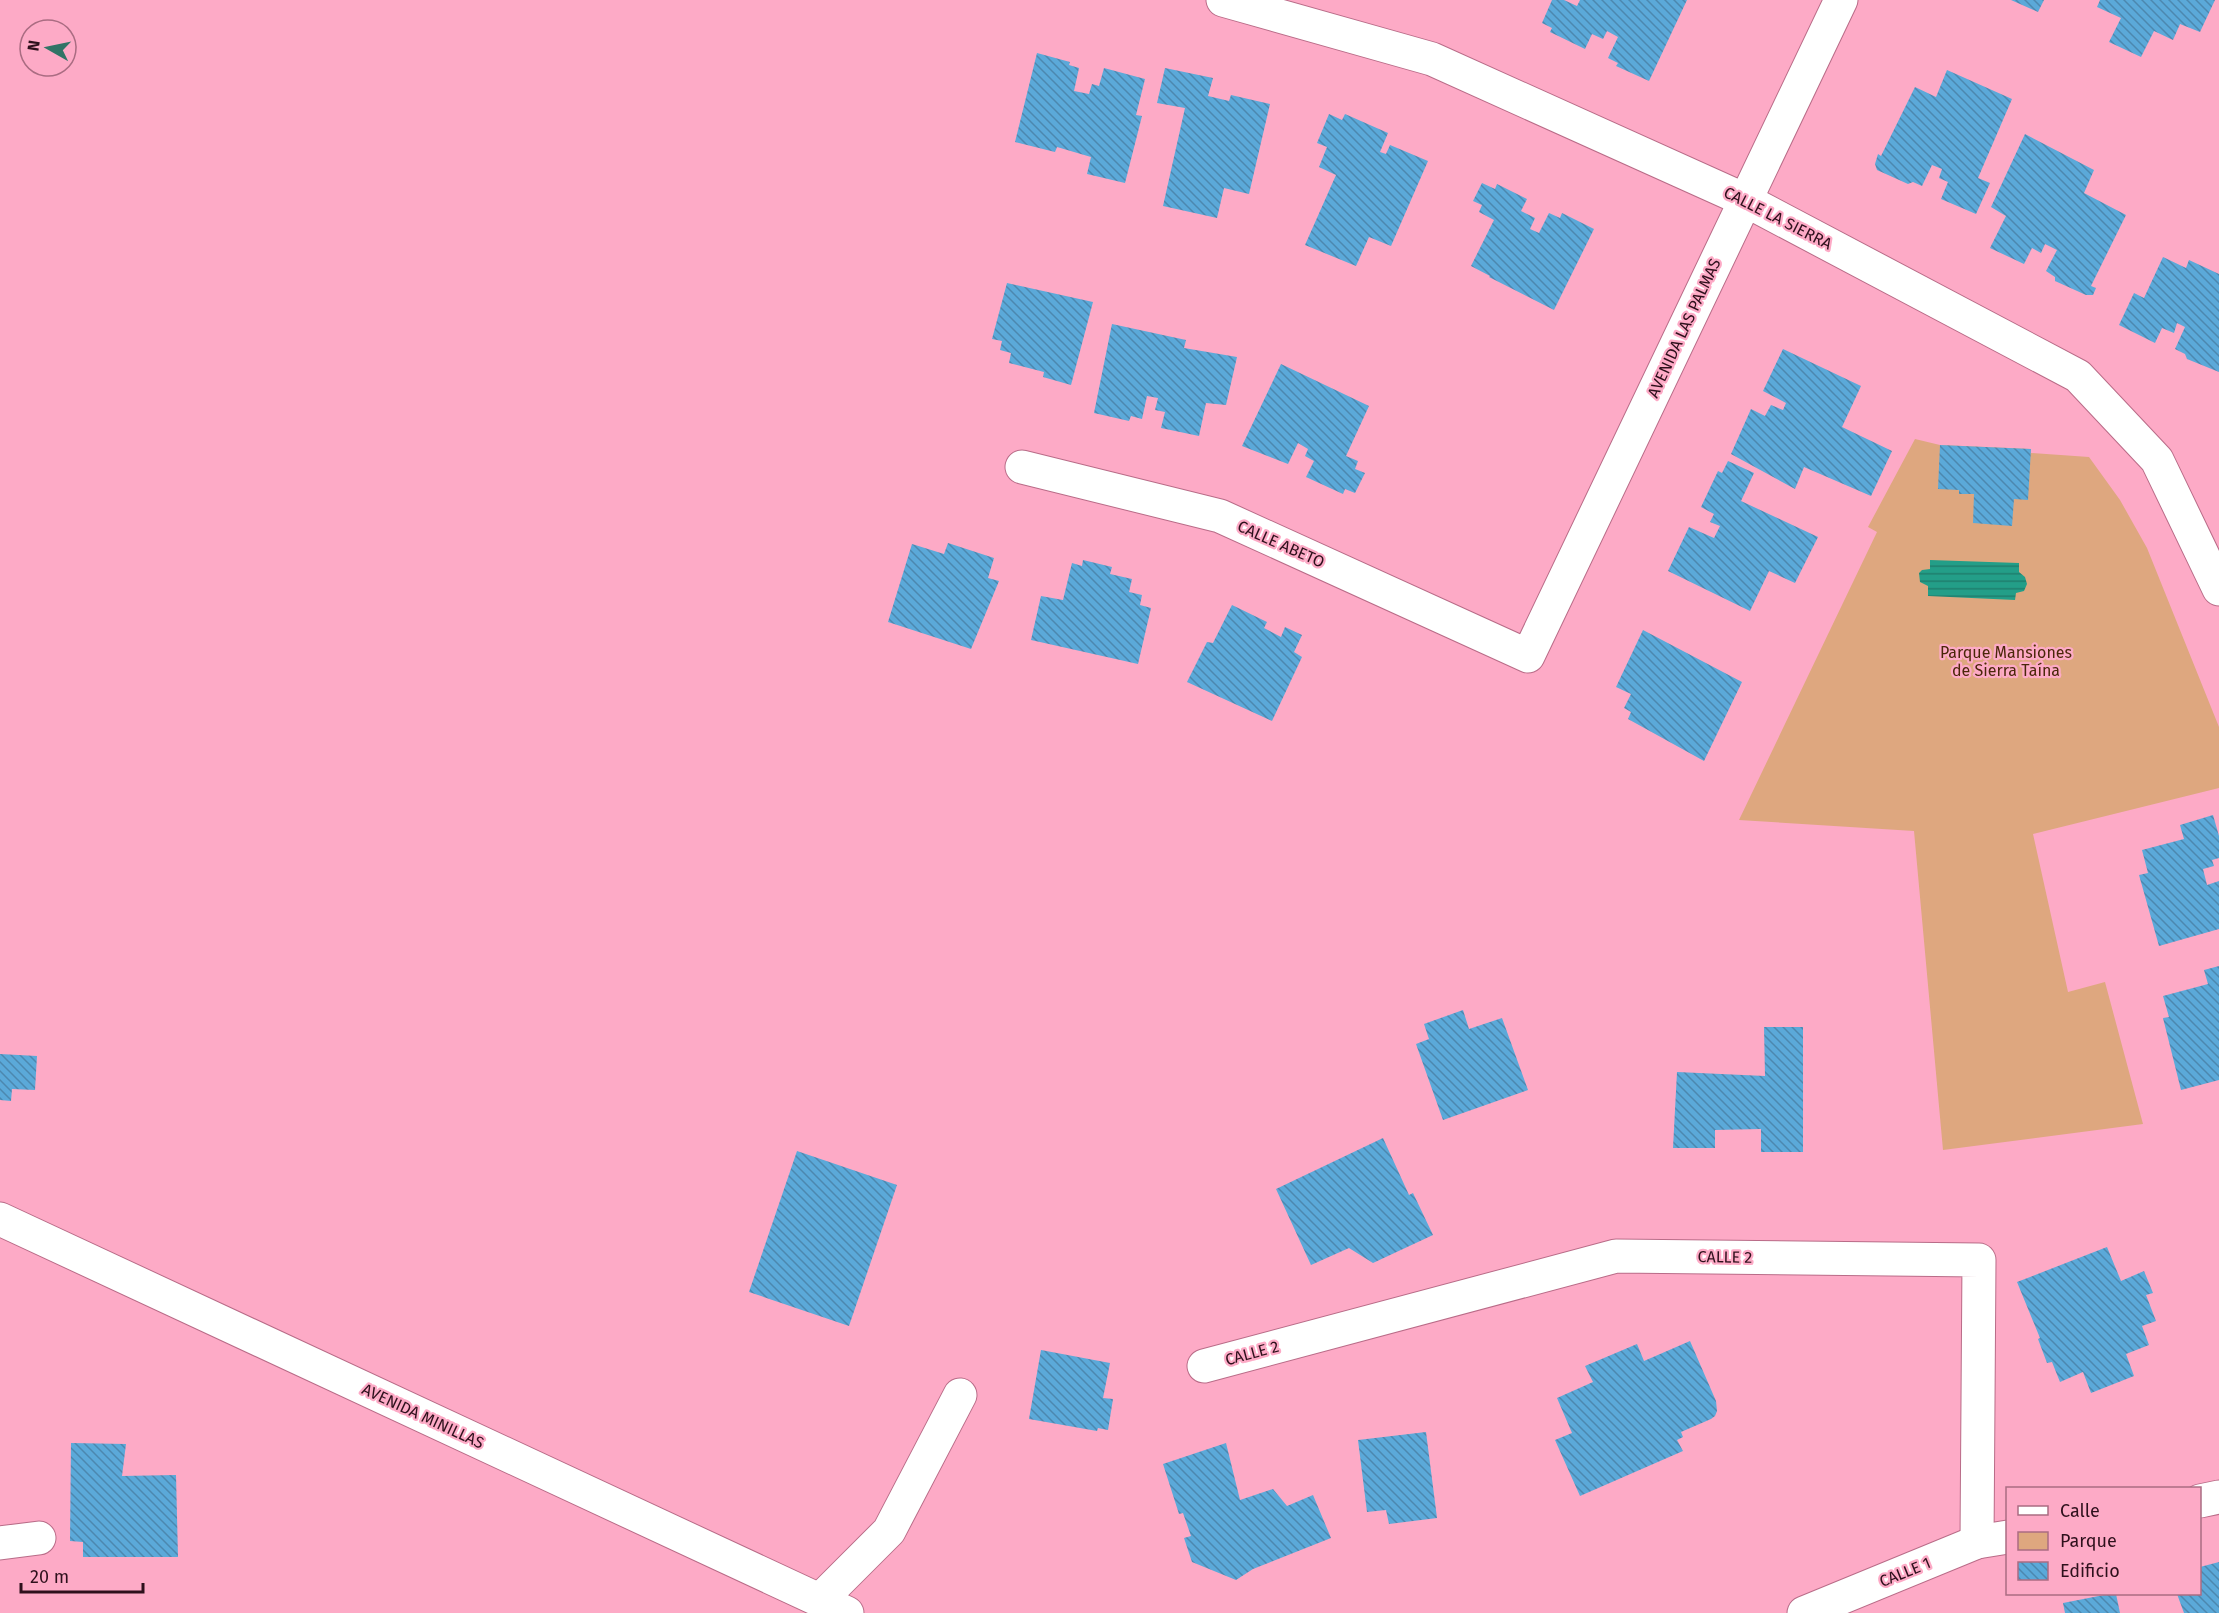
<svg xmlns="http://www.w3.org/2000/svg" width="2219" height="1613" viewBox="0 0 2219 1613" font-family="'Fira Sans',sans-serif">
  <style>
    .green { fill: #dea77f }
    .water { fill: url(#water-rules) }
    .building { fill: url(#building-back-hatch) }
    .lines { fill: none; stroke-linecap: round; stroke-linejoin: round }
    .street-casing { stroke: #b96c88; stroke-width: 35 }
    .secondary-casing { stroke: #b96c88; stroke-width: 35 }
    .street { stroke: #fff; stroke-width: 33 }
    .secondary { stroke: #fff; stroke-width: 33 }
    .labels { text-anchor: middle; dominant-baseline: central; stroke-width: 4.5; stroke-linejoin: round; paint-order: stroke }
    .street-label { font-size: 16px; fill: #2e101c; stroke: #fdaac6 }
    .park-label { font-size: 16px; fill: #4a2709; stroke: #fdaac6 }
  </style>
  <defs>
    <pattern id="water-rules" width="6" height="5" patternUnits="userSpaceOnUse" patternTransform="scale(1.5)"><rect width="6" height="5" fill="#239e88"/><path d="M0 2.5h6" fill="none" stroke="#1f7f6e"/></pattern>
    <pattern id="building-back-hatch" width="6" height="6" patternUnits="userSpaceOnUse" patternTransform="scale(1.5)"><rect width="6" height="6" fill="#5ba9d9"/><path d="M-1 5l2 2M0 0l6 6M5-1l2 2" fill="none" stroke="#4c88af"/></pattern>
  </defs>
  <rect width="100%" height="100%" fill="#fdaac6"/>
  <path class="green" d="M1915,439L1940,445L2031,449V453L2089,457L2120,500L2147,548L2219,727V788L2033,834L2068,992L2105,982L2143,1124L1943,1150L1914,831L1739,820L1877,532L1868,527Z"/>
  <path class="water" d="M1930,560L2019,563V572L2025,577L2027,584L2024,591L2016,593L2015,600L1928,596V586L1920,582L1919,573L1922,570L1930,569Z"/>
  <g class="building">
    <path d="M1552,0H1564L1577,6L1580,0H1687L1649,81L1616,66L1618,63L1608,58L1618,37L1607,31L1603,39L1592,34L1585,49L1550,32L1552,28L1542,23Z"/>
    <path d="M2011,0H2044L2038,12Z"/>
    <path d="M2100,0H2215L2200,32L2180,24L2173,40L2154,31L2141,57L2109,42L2121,18L2097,7Z"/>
    <path d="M1037,53L1070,62L1069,65L1079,68L1074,91L1089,94L1092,84L1099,86L1104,68L1145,79L1136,115L1142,116L1125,183L1087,174L1091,157L1057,147L1055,152L1015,142Z"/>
    <path d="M1165,68L1213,78L1208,96L1229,101L1231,95L1270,104L1249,194L1224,188L1217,218L1163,206L1185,108L1157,103Z"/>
    <path d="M1947,70L2012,99L1978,178L1990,183L1976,214L1941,199L1948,182L1939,178L1942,169L1932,165L1922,186L1913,182L1908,184L1877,170L1875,164L1878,154L1881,156L1915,87L1936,97Z"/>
    <path d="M1329,114L1342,120L1345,114L1388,133L1380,152L1386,154L1390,145L1428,161L1391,246L1369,237L1356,266L1305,245L1336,175L1319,167L1327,147L1317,143Z"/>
    <path d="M2025,134L2094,170L2084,193L2126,215L2091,286L2096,288L2093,295H2086L2055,281V277L2046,271L2057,250L2045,244L2041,253L2032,248L2024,264L1990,248L2006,216L1991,207Z"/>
    <path d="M1482,183L1495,189L1497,184L1527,199L1521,211L1535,218L1530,229L1539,233L1549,213L1560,218L1562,213L1594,229L1554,310L1489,277L1490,276L1471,266L1494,220L1479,212L1482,205L1473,201Z"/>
    <path d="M2163,257L2186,268L2189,260L2219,274V372L2187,359L2185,354L2175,349L2185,327L2177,323L2174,333L2162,328L2155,343L2119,325L2134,293L2144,298Z"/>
    <path d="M1007,283L1093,302L1071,385L1043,377L1044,372L1009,363L1011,353L1000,350L1002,341L992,339Z"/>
    <path d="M1112,324L1186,340L1184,348L1237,357L1226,405L1206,403L1199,436L1161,428L1165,412L1155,410L1158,398L1147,396L1142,419L1131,416L1129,421L1094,413Z"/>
    <path d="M1783,349L1861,386L1842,427L1892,451L1871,496L1804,467L1795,489L1731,454L1751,409L1765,416L1771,405L1783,410L1786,403L1763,391Z"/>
    <path d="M1281,364L1369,406L1346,456L1358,461L1355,469L1365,473L1355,493L1345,489L1343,494L1306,477L1314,461L1305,456L1308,449L1298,443L1288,464L1242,446Z"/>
    <path d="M1940,445L2031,449L2028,500L2014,499L2012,526L1973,523L1974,494H1959V490L1938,489Z"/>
    <path d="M1728,461L1754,473L1741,501L1818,537L1795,583L1769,571L1750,611L1668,571L1689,527L1714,538L1720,526L1710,522L1714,514L1701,507L1718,471L1722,473Z"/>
    <path d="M948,543L994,558L988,578L999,581L971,649L888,622L912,544L944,554Z"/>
    <path d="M1083,560L1112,567L1110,574L1132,579L1129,592L1142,595L1140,605L1151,608L1138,664L1031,640L1041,596L1063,600L1072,563L1082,566Z"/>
    <path d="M1232,605L1267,622L1264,628L1281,637L1285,627L1302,635L1294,652L1302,657L1272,721L1187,682L1207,642L1213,643Z"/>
    <path d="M1643,630L1742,682L1704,761L1628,719L1631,712L1624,708L1631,694L1616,687Z"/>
    <path d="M2213,815L2219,836V858L2212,860L2214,866L2203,869L2207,885L2219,881V929L2159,946L2139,875L2148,873L2142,850L2184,839L2180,825Z"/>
    <path d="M2219,966V1080L2181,1090L2163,1018L2169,1017L2163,996L2208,984L2204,970Z"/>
    <path d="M1463,1010L1469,1029L1502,1018L1528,1090L1443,1120L1416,1044L1429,1039L1424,1024Z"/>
    <path d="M1764,1027H1803V1152H1761V1129L1715,1130V1148H1673L1677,1072L1765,1076Z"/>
    <path d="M0,1054L37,1056L35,1090L12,1089L11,1101L0,1100Z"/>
    <path d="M1383,1138L1409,1195L1413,1193L1433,1235L1373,1263L1349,1248L1311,1265L1276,1189Z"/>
    <path d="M797,1151L897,1185L849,1326L749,1292Z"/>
    <path d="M2107,1247L2121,1281L2144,1271L2153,1293L2146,1295L2156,1321L2142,1326L2149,1345L2126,1354L2134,1376L2091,1393L2083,1372L2060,1382L2052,1362L2047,1363L2038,1339L2040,1338L2017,1282Z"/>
    <path d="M1690,1341L1716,1401L1717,1411L1715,1416L1711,1419L1681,1432L1683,1437L1677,1440L1683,1451L1580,1496L1555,1440L1572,1433L1557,1398L1593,1382L1585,1366L1637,1344L1644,1361Z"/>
    <path d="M1041,1350L1110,1363L1103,1398L1113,1399L1108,1430L1098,1428L1097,1431L1029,1419Z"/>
    <path d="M1426,1432L1437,1518L1389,1524L1386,1510L1367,1512L1358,1440Z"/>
    <path d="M71,1443L126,1444L122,1476L176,1475L178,1557H83V1542L70,1541Z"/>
    <path d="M1226,1443L1240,1500L1273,1489L1287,1506L1313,1495L1331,1538L1253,1569L1236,1580L1192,1562L1184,1538L1191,1536L1183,1513L1179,1514L1163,1464Z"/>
    <path d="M2219,1562V1613H2184L2177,1594H2200V1567Z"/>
    <path d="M2109,1594H2116L2120,1613H2065L2063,1603Z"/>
  </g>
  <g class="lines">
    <g class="street-casing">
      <g id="street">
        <path d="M1223,0L1432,59L1745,200L2078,376L2157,460L2219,589"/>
        <path d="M1022,467L1220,516L1528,656L1841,0"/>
        <path d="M1204,1366L1616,1256L1979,1260L1977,1542"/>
        <path d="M2200,1501L2219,1497"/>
        <path d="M0,1543L39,1538"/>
        <path d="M820,1600L889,1531L960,1395"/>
        <path d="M1804,1613L1977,1542L2008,1537"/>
      </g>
    </g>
    <g class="secondary-casing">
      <path id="secondary" d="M0,1219L847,1613"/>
    </g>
    <use href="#street" class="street"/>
    <use href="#secondary" class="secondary"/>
  </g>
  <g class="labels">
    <g class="street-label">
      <text transform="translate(1778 218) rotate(27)">CALLE LA SIERRA</text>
      <text transform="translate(1684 328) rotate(-65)">AVENIDA LAS PALMAS</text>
      <text transform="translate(1281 544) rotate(24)">CALLE ABETO</text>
      <text transform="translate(1725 1257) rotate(1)">CALLE 2</text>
      <text transform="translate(1252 1353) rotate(-15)">CALLE 2</text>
      <text transform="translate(423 1416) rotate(25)">AVENIDA MINILLAS</text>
      <text transform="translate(1905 1572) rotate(-22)">CALLE 1</text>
    </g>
    <g class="park-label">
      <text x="2006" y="652">Parque Mansiones<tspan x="2006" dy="18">de Sierra Taína</tspan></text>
    </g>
  </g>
  <rect x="2006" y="1487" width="195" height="108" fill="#fdaac6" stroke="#aa6c82" stroke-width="1.5"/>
  <rect x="2018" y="1506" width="30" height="9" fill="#ffffff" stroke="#aa6c82" stroke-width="1.5"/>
  <text x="2060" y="1517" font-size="18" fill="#2e101c">Calle</text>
  <rect x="2018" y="1532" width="30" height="18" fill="#dea77f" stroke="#aa6c82" stroke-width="1.5"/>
  <text x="2060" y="1547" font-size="18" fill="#2e101c">Parque</text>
  <rect x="2018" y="1562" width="30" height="18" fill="url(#building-back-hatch)" stroke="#aa6c82" stroke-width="1.5"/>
  <text x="2060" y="1577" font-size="18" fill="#2e101c">Edificio</text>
  <g transform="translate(48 48) rotate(279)"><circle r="28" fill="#fdaac6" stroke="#aa6c82" stroke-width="1.5"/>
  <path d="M0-4.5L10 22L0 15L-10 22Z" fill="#317466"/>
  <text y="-9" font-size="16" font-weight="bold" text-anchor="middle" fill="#2e101c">N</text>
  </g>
  <path d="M21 1583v9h122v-9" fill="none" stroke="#2e101c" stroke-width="3"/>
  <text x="30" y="1583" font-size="18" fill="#2e101c" stroke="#fdaac6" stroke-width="4.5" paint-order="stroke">20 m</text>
</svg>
